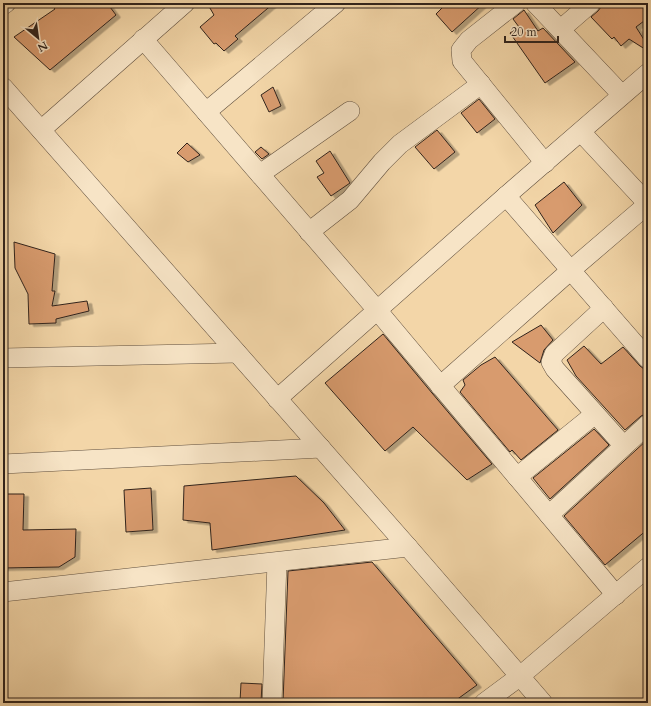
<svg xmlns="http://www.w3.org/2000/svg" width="651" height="706" viewBox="0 0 651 706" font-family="Cardo,serif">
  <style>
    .building { fill: #d89b6e; stroke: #30231c; filter: url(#shadow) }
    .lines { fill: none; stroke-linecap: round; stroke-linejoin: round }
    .street-casing { stroke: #61503f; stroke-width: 20 }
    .street { stroke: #f7e4c6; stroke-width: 19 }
  </style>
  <defs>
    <filter id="shadow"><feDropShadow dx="4.5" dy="2.5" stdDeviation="0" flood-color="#0004"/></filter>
  </defs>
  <rect width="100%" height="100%" fill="#f3d6a8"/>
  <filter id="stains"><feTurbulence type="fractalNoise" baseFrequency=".005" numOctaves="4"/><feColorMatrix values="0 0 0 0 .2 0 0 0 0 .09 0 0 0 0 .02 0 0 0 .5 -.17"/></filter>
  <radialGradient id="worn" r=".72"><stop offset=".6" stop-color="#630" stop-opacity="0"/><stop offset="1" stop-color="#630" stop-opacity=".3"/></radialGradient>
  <g class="building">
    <path d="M50,3H107L116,15L50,70L14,37L55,9Z"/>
    <path d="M207,3H274L235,36L238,39L224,51L216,43L214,44L200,27L214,15Z"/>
    <path d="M447,3H484L452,32L436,14Z"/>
    <path d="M602,3H648V18L636,27L648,46V51L629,39L621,46L614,37L612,39L591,17L598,11L601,7Z"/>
    <path d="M524,10L538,31L543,28L575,62L545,83L510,33L519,27L513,19Z"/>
    <path d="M273,87L281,106L269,112L261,95Z"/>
    <path d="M479,99L495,119L477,133L461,113Z"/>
    <path d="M437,130L455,152L434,169L415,147Z"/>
    <path d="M187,143L200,155L188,162L177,153Z"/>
    <path d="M261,147L269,154L262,159L255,152Z"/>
    <path d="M330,151L350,183L331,196L317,177L324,173L316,161Z"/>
    <path d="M564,182L582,205L553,233L535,205Z"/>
    <path d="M14,242L55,254L52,291H55L52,306L87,301L89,311L56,319V323L29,324L28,294L15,268Z"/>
    <path d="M541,325L553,340L544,350L540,363L512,342Z"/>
    <path d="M383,334L432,393L492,464L467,480L413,427L385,451L325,383Z"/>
    <path d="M584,346L601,364L623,347L640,366L648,372V413L641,416L625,430L576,376L567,360Z"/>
    <path d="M495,357L558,430L521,460L512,450L510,452L460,392L465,385L463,380L481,365Z"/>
    <path d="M594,429L609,445L550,499L533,478Z"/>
    <path d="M648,439V529L605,565L564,516Z"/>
    <path d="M296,476L324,503L345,530L212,550L210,523L183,520L184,486Z"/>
    <path d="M151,488L153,530L126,532L124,490Z"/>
    <path d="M3,494H24L23,530L76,529L75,557L59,567L3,568Z"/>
    <path d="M372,562L477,685L452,703L283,702L288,571Z"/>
    <path d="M241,683L262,684L261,702H240Z"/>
  </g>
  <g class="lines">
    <g class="street-casing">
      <g id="street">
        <path d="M516,3L469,40L461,50L462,61L545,163"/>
        <path d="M535,3L622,95"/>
        <path d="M3,5L6,3"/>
        <path d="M561,29L591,3"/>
        <path d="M143,39L377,310L616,595"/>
        <path d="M3,87L408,547L543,703"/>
        <path d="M206,112L336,3"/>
        <path d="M41,130L185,3"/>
        <path d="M581,132L648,204"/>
        <path d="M260,174L350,111"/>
        <path d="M506,196L648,359"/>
        <path d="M309,232L350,200L382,162L400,144L481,84"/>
        <path d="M604,308L554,354L551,362L555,369L624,446"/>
        <path d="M3,358L237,353"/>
        <path d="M440,386L571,270L648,204"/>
        <path d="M277,399L506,196L648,73"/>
        <path d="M3,464L321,448"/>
        <path d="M517,477L595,414"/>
        <path d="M549,515L648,424"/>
        <path d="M3,592L408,547"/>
        <path d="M272,703L277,562"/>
        <path d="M484,703L519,677L648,567"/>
      </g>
    </g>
    <use href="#street" class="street"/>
  </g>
  <rect width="651" height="706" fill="none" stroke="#f3d6a8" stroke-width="16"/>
  <rect x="4" y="4" width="643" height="698" fill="none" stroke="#30231c" stroke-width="2"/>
  <rect x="8" y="8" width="635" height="690" fill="none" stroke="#30231c"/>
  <g transform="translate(38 38) rotate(151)" stroke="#f7e4c6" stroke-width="3" paint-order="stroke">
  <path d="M0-3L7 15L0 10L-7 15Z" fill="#30231c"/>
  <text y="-6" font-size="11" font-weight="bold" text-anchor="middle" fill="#30231c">N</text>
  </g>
  <path d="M505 36v6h53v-6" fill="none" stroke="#30231c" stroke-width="2"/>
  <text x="511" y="36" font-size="12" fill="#30231c" stroke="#f7e4c6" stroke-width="3" paint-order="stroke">20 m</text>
  <rect width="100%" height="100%" filter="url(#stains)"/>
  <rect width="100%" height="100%" fill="url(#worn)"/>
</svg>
